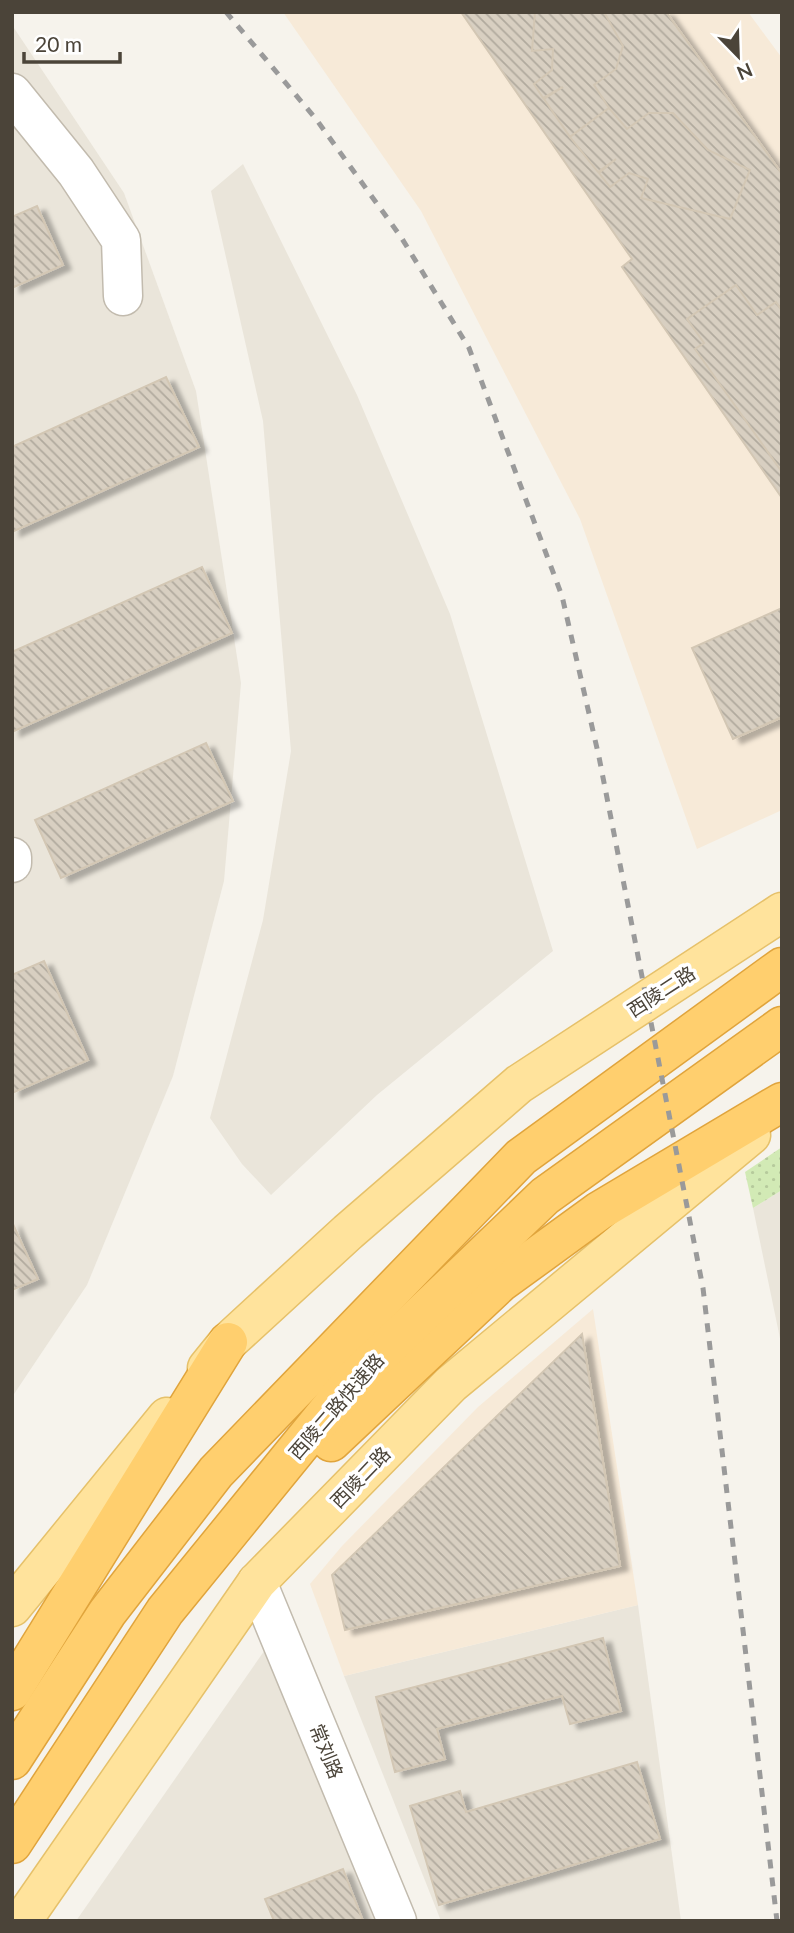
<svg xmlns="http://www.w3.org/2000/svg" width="794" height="1933" viewBox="0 0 794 1933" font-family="Lato,'Noto Sans SC',sans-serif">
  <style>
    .residential { fill: #eae5da }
    .commercial { fill: #f7ead8 }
    .grass { fill: url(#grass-dots) }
    .building { fill: url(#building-back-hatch); stroke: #d3c7b4; stroke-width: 2; filter: url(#shadow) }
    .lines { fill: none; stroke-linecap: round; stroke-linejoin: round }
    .minor-casing { stroke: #c2bbae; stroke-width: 41 }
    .major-casing { stroke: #e6c16a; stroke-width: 41 }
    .highway-casing { stroke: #e0a43c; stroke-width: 41 }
    .minor { stroke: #fff; stroke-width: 38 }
    .major { stroke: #ffe39c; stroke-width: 38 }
    .highway { stroke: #ffcf6e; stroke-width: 38 }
    .rail { stroke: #9a9a9a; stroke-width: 5; stroke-dasharray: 9 9; stroke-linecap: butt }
    .labels { text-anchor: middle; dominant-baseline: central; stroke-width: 7; stroke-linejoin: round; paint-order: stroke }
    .street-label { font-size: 19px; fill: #4b4439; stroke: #fff }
  </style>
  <defs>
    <pattern id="grass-dots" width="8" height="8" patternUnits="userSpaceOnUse" patternTransform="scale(1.75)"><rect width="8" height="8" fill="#d2eab5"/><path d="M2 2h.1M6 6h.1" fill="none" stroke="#b6ca9c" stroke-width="1.8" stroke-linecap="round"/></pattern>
    <pattern id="building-back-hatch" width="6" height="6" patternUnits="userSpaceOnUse" patternTransform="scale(1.75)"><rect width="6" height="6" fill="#d8cfc1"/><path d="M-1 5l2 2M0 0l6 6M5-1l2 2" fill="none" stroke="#b1aa9e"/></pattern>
    <filter id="shadow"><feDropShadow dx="8" dy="4.5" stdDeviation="2" flood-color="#0004"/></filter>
  </defs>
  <rect width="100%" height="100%" fill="#f6f3ec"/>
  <g class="residential">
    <path d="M12,25L124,193L196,391L241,683L224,881L173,1076L87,1285L12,1397Z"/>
    <path d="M243,164L357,395L450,614L553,951L377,1095L271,1195L242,1164L210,1118L263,920L291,751L263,421L211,191Z"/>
    <path d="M782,1190V1348L753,1208Z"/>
    <path d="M638,1605L681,1921H441L344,1676Z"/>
    <path d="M269,1644L378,1921H76Z"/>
  </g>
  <g class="commercial">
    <path d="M283,12H748L782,58V810L697,849L580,519L421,211Z"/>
    <path d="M593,1309L638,1605L344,1676L310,1584L342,1546L478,1407Z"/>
  </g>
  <path class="grass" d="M782,1147V1190L753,1208L745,1172Z"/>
  <g class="building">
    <path d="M461,12H666L782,174V498L622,267L632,259Z"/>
    <path d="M535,12H604L623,46L616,69L594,85L609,108L570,137L544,99L563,87L543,98L534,84L552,70L553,49L532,51Z"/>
    <path d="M609,108L627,129L649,113H673L708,150L750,170L730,219L641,198L648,179L629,173L610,187L599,173L616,159L598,172L570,137Z"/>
    <path d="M37,206L63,265L12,288V217Z"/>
    <path d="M736,285L757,315L776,302L782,311V472L695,349L704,343L687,319Z"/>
    <path d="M166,377L199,447L12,532V447Z"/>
    <path d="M202,567L232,633L12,732V652Z"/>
    <path d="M782,608V717L733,739L692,648Z"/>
    <path d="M206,743L233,801L61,878L35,820Z"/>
    <path d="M44,961L88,1060L12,1093V975Z"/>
    <path d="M12,1222L38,1279L12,1290Z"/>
    <path d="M582,1334L620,1566L345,1630L332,1575Z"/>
    <path d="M603,1638L621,1711L570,1724L562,1696L437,1729L445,1759L395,1772L376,1697Z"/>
    <path d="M637,1762L660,1839L439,1905L410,1806L460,1791L466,1812Z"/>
    <path d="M343,1869L363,1921H274L265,1899Z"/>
  </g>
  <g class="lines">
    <g class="minor-casing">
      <g id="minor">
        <path d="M12,93L76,172L121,240L123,296"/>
        <path d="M12,857V863"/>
        <path d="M257,1582L397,1921"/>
      </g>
    </g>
    <g class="major-casing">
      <g id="major">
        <path d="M207,1368L228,1342L348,1232L519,1084L782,912"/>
        <path d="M12,1607L167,1417"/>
        <path d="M22,1921L257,1582L451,1384L751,1135"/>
      </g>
    </g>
    <g class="highway-casing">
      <g id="highway">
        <path d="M331,1442L500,1283L599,1211L782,1102"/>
        <path d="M12,1691L228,1342"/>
        <path d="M12,1760L107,1613L216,1472L521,1157L782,967"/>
        <path d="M12,1844L165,1611L354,1379L545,1196L782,1026"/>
      </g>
    </g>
    <use href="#minor" class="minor"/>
    <use href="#major" class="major"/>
    <use href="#highway" class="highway"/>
    <path class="rail" d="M226,12L316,119L401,237L469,348L562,596L599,757L703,1288L777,1921"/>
  </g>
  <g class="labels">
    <g class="street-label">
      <text transform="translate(661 991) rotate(-33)">西陵二路</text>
      <text transform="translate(336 1406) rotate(-49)">西陵二路快速路</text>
      <text transform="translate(360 1477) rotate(-46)">西陵二路</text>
      <text transform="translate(327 1751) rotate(68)">常刘路</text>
    </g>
  </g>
  <rect width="794" height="1933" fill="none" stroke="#4b4439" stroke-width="28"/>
  <g transform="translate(738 56) rotate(157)" stroke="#ffffff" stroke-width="5" paint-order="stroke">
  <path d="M0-5L12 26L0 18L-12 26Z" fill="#4b4439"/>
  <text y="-10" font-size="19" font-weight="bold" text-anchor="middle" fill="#4b4439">N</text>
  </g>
  <path d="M24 52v10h96v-10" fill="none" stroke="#4b4439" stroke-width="3.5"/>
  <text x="35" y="52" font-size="21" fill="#4b4439" stroke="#ffffff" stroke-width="5" paint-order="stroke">20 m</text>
</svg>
